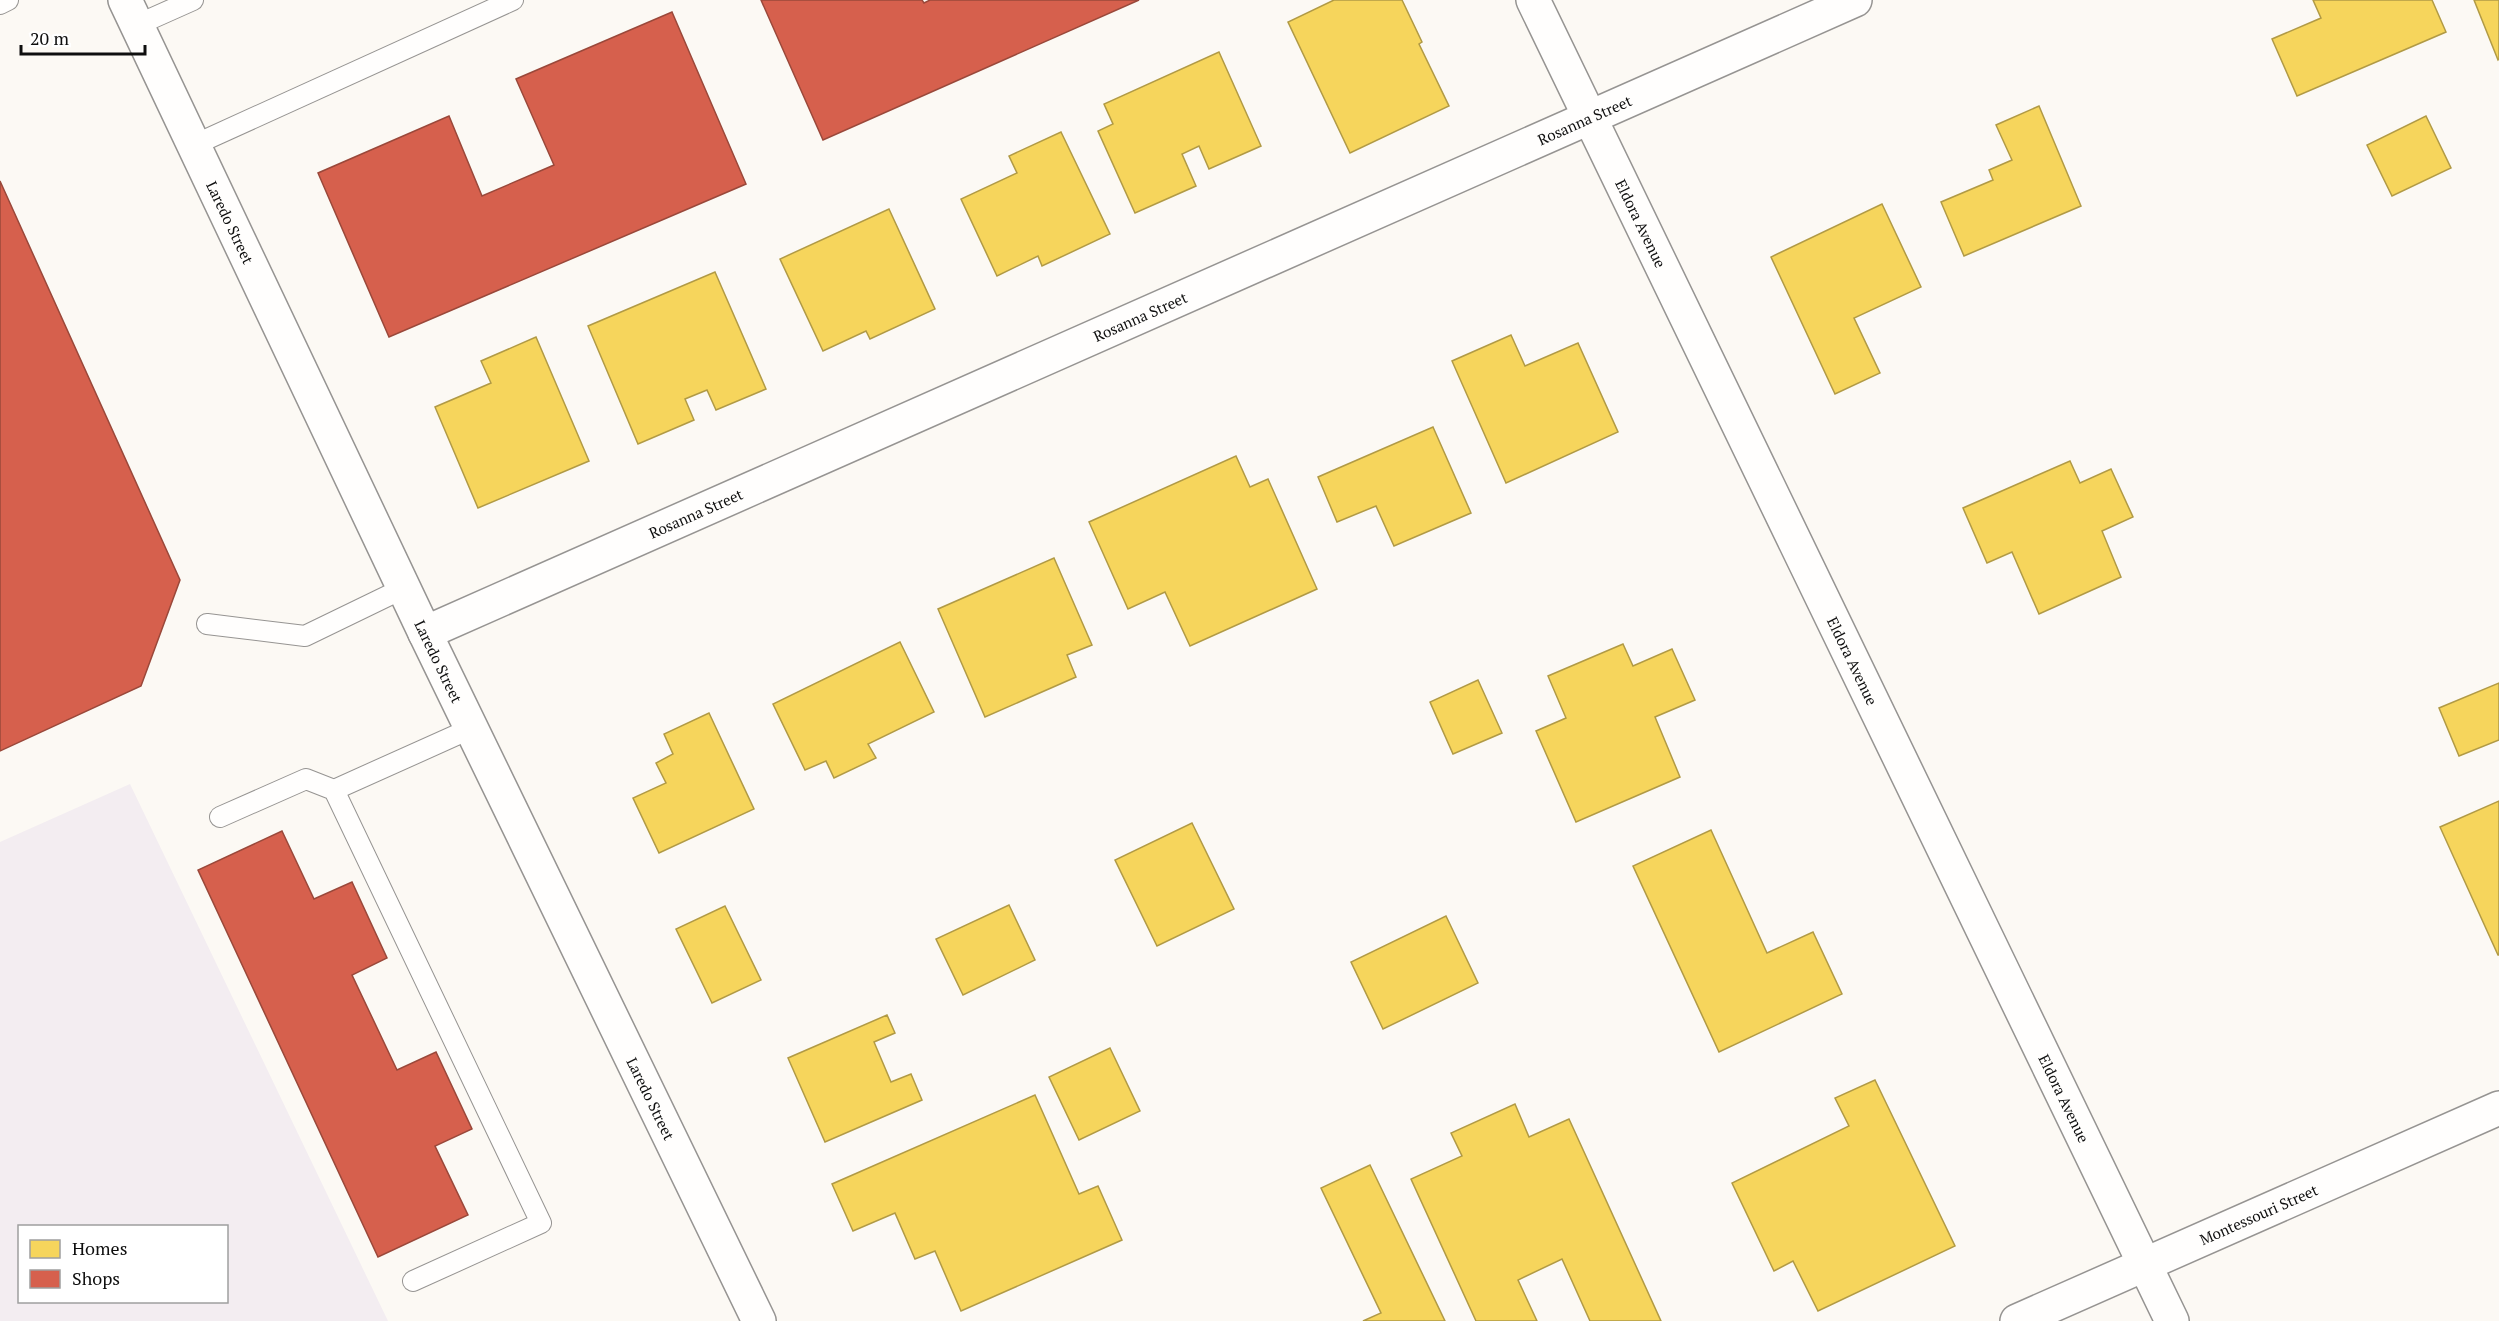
<svg xmlns="http://www.w3.org/2000/svg" width="2499" height="1321" viewBox="0 0 2499 1321" font-family="'PT Serif',serif">
  <style>
    .industrial { fill: #f3edf1; fill-rule: evenodd }
    .homes { fill: #f6d55c; stroke: #b19a45; stroke-width: 1.5 }
    .shops { fill: #d6604d; stroke: #9a483a; stroke-width: 1.5 }
    .lines { fill: none; stroke-linecap: round; stroke-linejoin: round }
    .lane-casing { stroke: #969492; stroke-width: 22 }
    .street-casing { stroke: #969492; stroke-width: 36 }
    .lane { stroke: #fffefd; stroke-width: 20 }
    .street { stroke: #fffefd; stroke-width: 33 }
    .labels { text-anchor: middle; dominant-baseline: central; stroke-width: 6; stroke-linejoin: round; paint-order: stroke }
    .street-label { font-size: 15px; fill: #0f0f0f; stroke: #fff }
  </style>
  <rect width="100%" height="100%" fill="#fcf9f4"/>
  <path class="industrial" d="M130,784L388,1321H0V842ZM20,1226H226V1302H20Z"/>
  <g class="homes">
    <path d="M1334,0H1402L1422,42L1419,44L1449,106L1350,153L1288,22Z"/>
    <path d="M2313,0H2432L2446,32L2297,96L2272,39L2321,18Z"/>
    <path d="M2474,0H2499V59L2498,60Z"/>
    <path d="M1219,52L1261,146L1209,169L1199,146L1182,154L1196,186L1135,213L1098,131L1113,124L1104,104Z"/>
    <path d="M2039,106L2081,206L1964,256L1941,202L1993,180L1989,170L2012,160L1996,125Z"/>
    <path d="M2426,116L2451,168L2392,196L2367,145Z"/>
    <path d="M1061,132L1110,234L1042,266L1038,256L997,276L961,199L1017,173L1009,156Z"/>
    <path d="M1882,204L1921,287L1854,318L1880,373L1835,394L1771,257Z"/>
    <path d="M889,209L935,309L870,339L866,331L823,351L780,259Z"/>
    <path d="M715,272L766,389L716,410L707,390L685,399L694,420L638,444L588,326Z"/>
    <path d="M1511,335L1525,366L1578,343L1618,432L1506,483L1452,361Z"/>
    <path d="M536,337L589,461L478,508L435,407L491,383L481,361Z"/>
    <path d="M1433,427L1471,513L1394,546L1376,506L1337,522L1318,477Z"/>
    <path d="M1236,456L1250,487L1268,479L1317,589L1190,646L1165,592L1128,609L1089,522Z"/>
    <path d="M2070,461L2080,483L2111,469L2133,517L2102,531L2121,577L2039,614L2012,552L1987,563L1963,508Z"/>
    <path d="M1054,558L1092,645L1067,655L1076,677L985,717L938,609Z"/>
    <path d="M900,642L934,712L868,744L876,758L834,778L826,761L805,770L773,704Z"/>
    <path d="M1623,644L1633,666L1672,649L1695,700L1655,717L1680,777L1576,822L1536,731L1566,718L1548,676Z"/>
    <path d="M1478,680L1502,733L1453,754L1430,702Z"/>
    <path d="M2499,683V740L2459,756L2439,708Z"/>
    <path d="M709,713L754,809L659,853L633,798L666,783L656,763L673,754L664,734Z"/>
    <path d="M2499,801V955H2498L2440,827Z"/>
    <path d="M1192,823L1234,909L1157,946L1115,860Z"/>
    <path d="M1711,830L1767,953L1813,932L1842,994L1719,1052L1633,866Z"/>
    <path d="M1009,905L1035,960L963,995L936,939Z"/>
    <path d="M725,906L761,980L712,1003L676,929Z"/>
    <path d="M1446,916L1478,983L1383,1029L1351,962Z"/>
    <path d="M887,1015L895,1033L874,1042L891,1082L911,1074L922,1100L825,1142L788,1058Z"/>
    <path d="M1110,1048L1140,1111L1079,1140L1049,1077Z"/>
    <path d="M1875,1080L1955,1246L1818,1311L1793,1261L1774,1271L1732,1183L1849,1126L1835,1098Z"/>
    <path d="M1035,1095L1079,1194L1098,1186L1122,1240L961,1311L935,1251L915,1259L895,1213L853,1231L832,1184Z"/>
    <path d="M1515,1104L1529,1137L1569,1119L1661,1321H1590L1562,1259L1518,1280L1537,1321H1476L1411,1179L1462,1156L1451,1133Z"/>
    <path d="M1370,1165L1445,1321H1363L1381,1313L1321,1188Z"/>
  </g>
  <g class="shops">
    <path d="M761,0H922L924,3L930,0H1139L823,140Z"/>
    <path d="M672,12L746,184L389,337L318,173L449,116L482,196L554,165L516,79Z"/>
    <path d="M0,181L180,580L141,686L0,751Z"/>
    <path d="M282,831L314,899L352,882L387,958L352,975L397,1070L436,1052L472,1129L435,1146L468,1215L378,1257L198,870Z"/>
  </g>
  <g class="lines">
    <g class="lane-casing">
      <g id="lane">
        <path d="M0,4L8,0"/>
        <path d="M137,25L193,0"/>
        <path d="M194,145L513,0"/>
        <path d="M207,624L305,636L404,588"/>
        <path d="M334,790L472,728"/>
        <path d="M220,817L306,779L334,790L541,1223L413,1281"/>
      </g>
    </g>
    <g class="street-casing">
      <g id="street">
        <path id="s1" d="M125,0L425,633L759,1321"/>
        <path id="s2" d="M1533,0L2172,1321"/>
        <path id="s3" d="M425,633L1855,0"/>
        <path id="s4" d="M2017,1321L2499,1108"/>
      </g>
    </g>
    <use href="#lane" class="lane"/>
    <use href="#street" class="street"/>
  </g>
  <g class="labels">
    <g class="street-label">
      <text stroke="none"><textPath href="#s3" startOffset="1268">Rosanna Street</textPath></text>
      <text stroke="none"><textPath href="#s1" startOffset="246">Laredo Street</textPath></text>
      <text stroke="none"><textPath href="#s2" startOffset="248">Eldora Avenue</textPath></text>
      <text stroke="none"><textPath href="#s3" startOffset="782">Rosanna Street</textPath></text>
      <text stroke="none"><textPath href="#s3" startOffset="296">Rosanna Street</textPath></text>
      <text stroke="none"><textPath href="#s2" startOffset="734">Eldora Avenue</textPath></text>
      <text stroke="none"><textPath href="#s1" startOffset="732">Laredo Street</textPath></text>
      <text stroke="none"><textPath href="#s2" startOffset="1220">Eldora Avenue</textPath></text>
      <text stroke="none"><textPath href="#s1" startOffset="1218">Laredo Street</textPath></text>
      <text stroke="none"><textPath href="#s4" startOffset="264">Montessouri Street</textPath></text>
    </g>
  </g>
  <rect x="18" y="1225" width="210" height="78" fill="#ffffff" stroke="#9f9f9f" stroke-width="1.5"/>
  <rect x="30" y="1240" width="30" height="18" fill="#f6d55c" stroke="#9f9f9f" stroke-width="1.5"/>
  <text x="72" y="1255" font-size="18" fill="#0f0f0f">Homes</text>
  <rect x="30" y="1270" width="30" height="18" fill="#d6604d" stroke="#9f9f9f" stroke-width="1.5"/>
  <text x="72" y="1285" font-size="18" fill="#0f0f0f">Shops</text>
  <path d="M21 45v9h124v-9" fill="none" stroke="#0f0f0f" stroke-width="3"/>
  <text x="30" y="45" font-size="18" fill="#0f0f0f" stroke="#ffffff" stroke-width="4.5" paint-order="stroke">20 m</text>
</svg>
